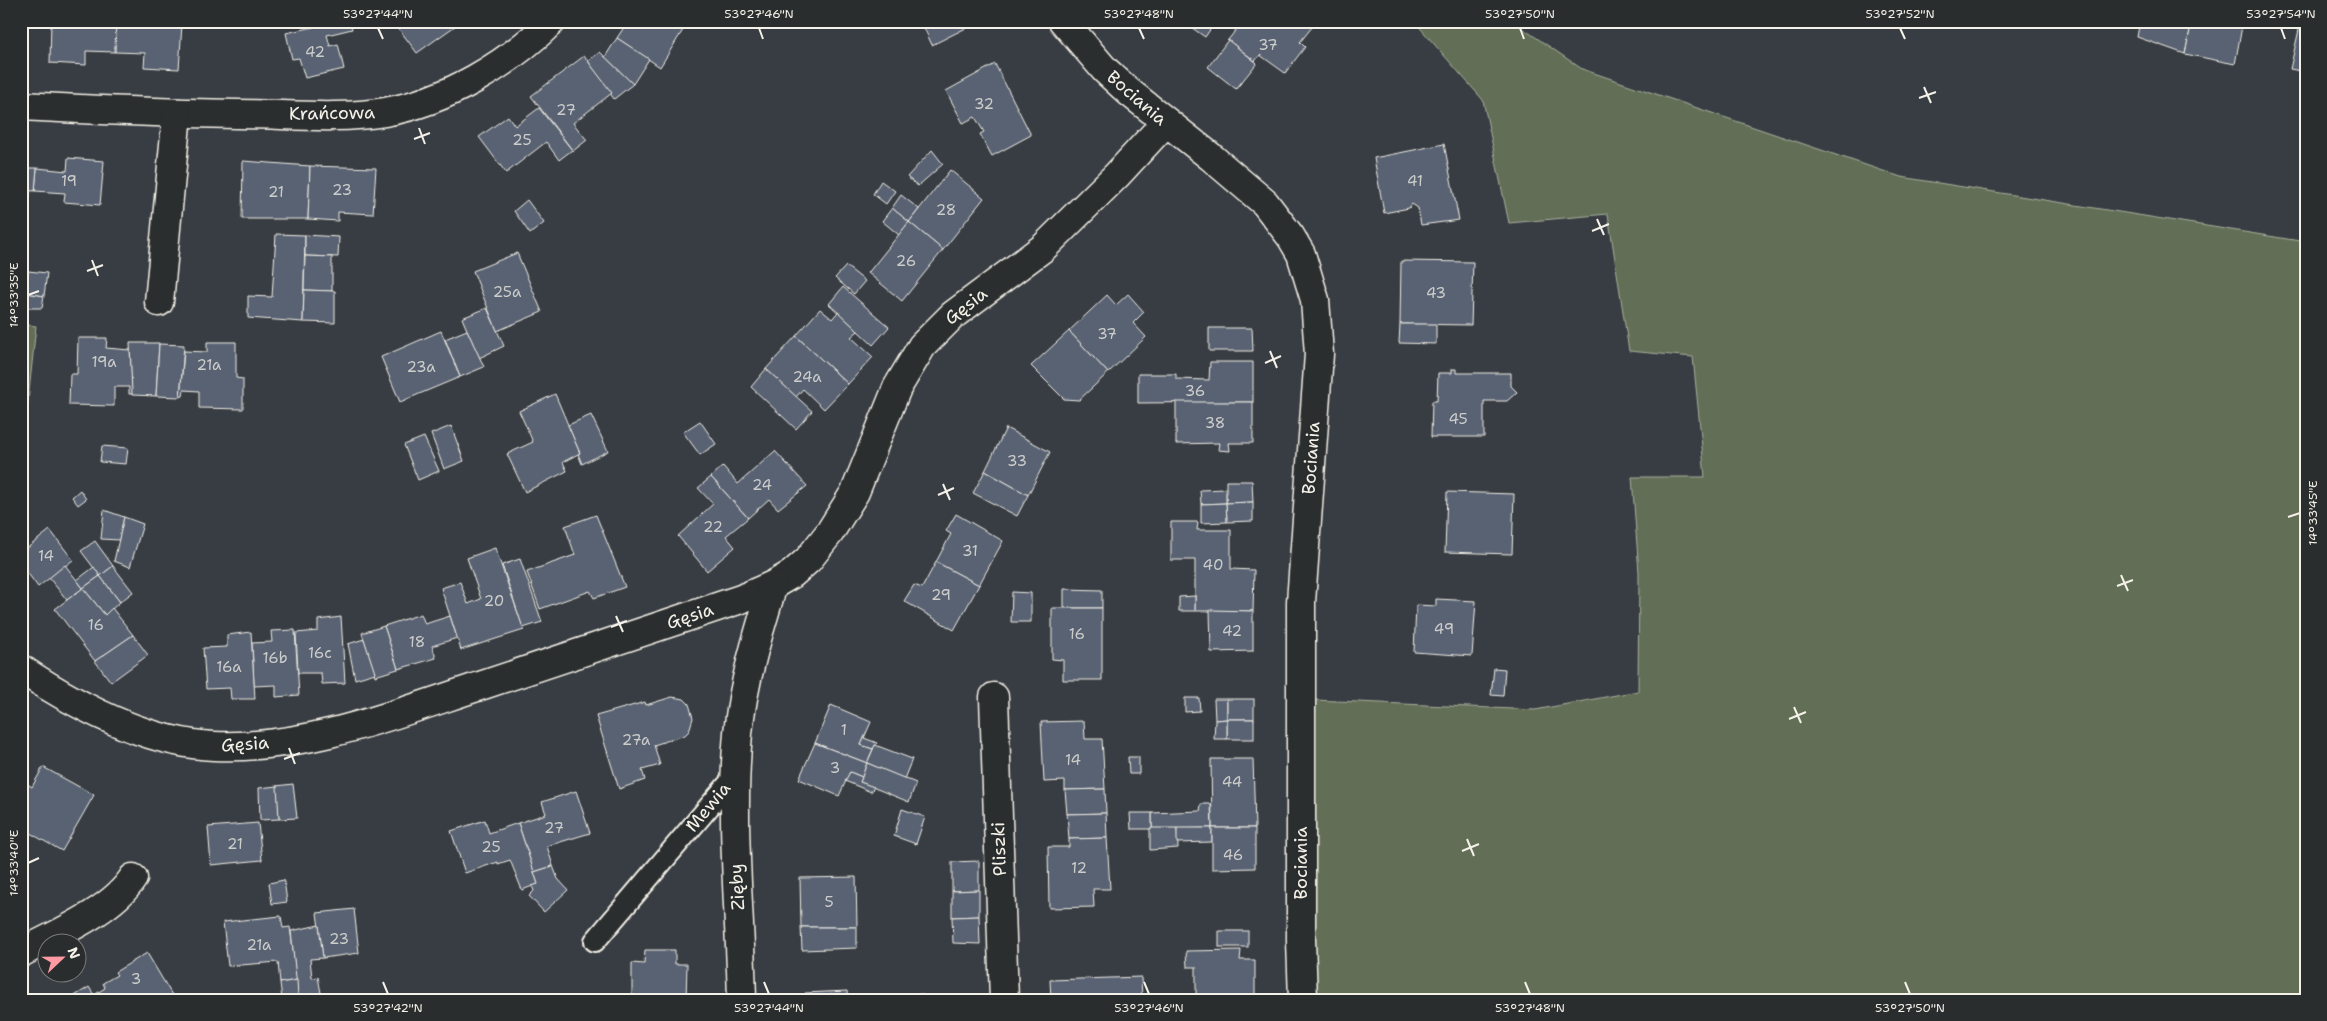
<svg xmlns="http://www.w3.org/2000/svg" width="2327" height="1021" viewBox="0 0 2327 1021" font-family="'Shantell Sans',sans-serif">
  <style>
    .green { fill: #626e56; stroke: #abb09f }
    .building { fill: #596273; stroke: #f4f1e8 }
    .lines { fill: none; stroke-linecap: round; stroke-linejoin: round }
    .lane-casing { stroke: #f4f1e8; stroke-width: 24 }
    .street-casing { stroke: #f4f1e8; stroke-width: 31 }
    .lane { stroke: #2a2d2e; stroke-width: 20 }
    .street { stroke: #2a2d2e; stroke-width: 28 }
    .ticks { fill: none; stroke: #f4f1e8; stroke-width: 2 }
    .labels { text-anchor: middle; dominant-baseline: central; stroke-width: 4; stroke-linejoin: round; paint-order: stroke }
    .number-label { font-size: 15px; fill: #cdcdcb }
    .street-label { font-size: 18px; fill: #f4f1e8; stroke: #2a2d2e }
    .neatline { fill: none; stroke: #f4f1e8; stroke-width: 2 }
    .ticks-label { font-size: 12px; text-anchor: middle; fill: #f4f1e8 }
  </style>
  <rect width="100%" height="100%" fill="#383d43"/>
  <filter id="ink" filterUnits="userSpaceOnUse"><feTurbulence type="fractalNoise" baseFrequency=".02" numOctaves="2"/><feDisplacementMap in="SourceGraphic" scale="10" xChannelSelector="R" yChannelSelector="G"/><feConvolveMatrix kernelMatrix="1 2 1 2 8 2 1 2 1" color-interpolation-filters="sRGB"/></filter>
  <g filter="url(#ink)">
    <g class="green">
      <path d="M1414,21H1512L1582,69L1901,177L2306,242V1000H1315L1314,700L1535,710L1638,691L1639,573L1632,477H1705L1693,357L1629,351L1608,214L1509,223L1483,100Z"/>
      <path d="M21,324L36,326L25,429L21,436Z"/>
    </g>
    <g class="building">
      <path d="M51,21H116L115,52L86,51V65L50,63Z"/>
      <path d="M116,21L182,24L179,69L144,67L145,53L115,52Z"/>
      <path d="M313,21H350L352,29L327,35L330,46L338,44L344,69L305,78L299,58L292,59L286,33L314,27Z"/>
      <path d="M393,21H462L417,53Z"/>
      <path d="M628,21H669L683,30L660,67L617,38Z"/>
      <path d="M669,21H689L683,30Z"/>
      <path d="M921,21H973L974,24L932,45Z"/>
      <path d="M1190,21H1216L1205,37L1188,25Z"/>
      <path d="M1243,21L1273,22L1317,21L1300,42L1305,47L1285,73L1260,55L1255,61L1228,40Z"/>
      <path d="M2055,21H2082L2080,27Z"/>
      <path d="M2140,21H2192L2185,54L2137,37Z"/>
      <path d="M2192,21H2243L2235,64L2185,54Z"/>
      <path d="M2301,21H2306V72L2290,69Z"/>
      <path d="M617,38L649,59L633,84L605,57Z"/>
      <path d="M1228,40L1257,63L1236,89L1208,67Z"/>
      <path d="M600,52L633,84L614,99L588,61Z"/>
      <path d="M584,56L612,93L573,123L587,140L573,151L531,96Z"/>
      <path d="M995,64L1031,135L992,156L980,134L984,132L975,117L963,123L946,91Z"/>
      <path d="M539,108L572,150L559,160L546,142L506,173L479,137L508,116L515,126Z"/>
      <path d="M1444,144L1459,220L1421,225L1418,208L1412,204L1409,208L1384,213L1374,158Z"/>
      <path d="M932,150L943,164L918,186L907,177Z"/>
      <path d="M68,158L104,161L100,205L64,202L65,193L35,191L37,168L67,171Z"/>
      <path d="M243,161L310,166L308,219H242Z"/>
      <path d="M310,166L376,168L373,214L338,212V221L308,219Z"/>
      <path d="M21,168H37L35,191L21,190Z"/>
      <path d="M950,170L984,198L943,250L909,222Z"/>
      <path d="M881,181L895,191L886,204L873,194Z"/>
      <path d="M21,190L30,191L29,207L21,206Z"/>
      <path d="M901,195L919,209L909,222L892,208Z"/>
      <path d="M527,200L544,223L530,234L514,211Z"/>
      <path d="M892,208L909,222L899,235L882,221Z"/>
      <path d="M909,222L943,250L902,301L868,273Z"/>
      <path d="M276,234L305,235L303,322L248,318V296L272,297Z"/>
      <path d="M305,235L339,237L338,257L305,256Z"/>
      <path d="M517,253L542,312L497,331L473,271Z"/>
      <path d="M305,256L332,257V291L304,290Z"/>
      <path d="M1401,261L1473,262L1471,325L1400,324Z"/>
      <path d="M846,266L865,281L854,294L835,278Z"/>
      <path d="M21,270L28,271L26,293H21Z"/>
      <path d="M28,271L47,273L44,296L26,293Z"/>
      <path d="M843,287L889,327L873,345L829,304Z"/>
      <path d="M304,290L335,291V323L303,322Z"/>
      <path d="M26,293L44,296L42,308H24Z"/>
      <path d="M1128,294L1144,312L1133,323L1146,337L1108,373L1069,331L1107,295L1116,305Z"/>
      <path d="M487,308L504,346L479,358L462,318Z"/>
      <path d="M820,309L832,319L838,312L858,331L851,337L873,357L848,384L796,336Z"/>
      <path d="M1400,324H1436V344L1399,343Z"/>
      <path d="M1209,328H1252L1253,351H1209Z"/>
      <path d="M467,330L484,367L460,377L445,339Z"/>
      <path d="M441,331L460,377L400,402L381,357Z"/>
      <path d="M1069,331L1108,373L1079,400L1064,399L1031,366Z"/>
      <path d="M796,336L848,384L824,409L803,389L796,397L766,369Z"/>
      <path d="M78,338H107L106,348L130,350L133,394H129V387H114V406L69,405L70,374H77Z"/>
      <path d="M207,342H236V378L243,379V409L199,408V391L184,390L183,396L180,397L184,351L207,352Z"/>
      <path d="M130,343H159L156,396L132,395Z"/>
      <path d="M159,344L184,345L180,397L156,396Z"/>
      <path d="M1210,362H1253V402L1138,403V374H1176V379L1209,380Z"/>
      <path d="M766,369L812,411L796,429L751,387Z"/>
      <path d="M1452,369H1456V373H1511V386L1517,392L1507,401H1484V437H1431L1432,401H1437L1438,373H1452Z"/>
      <path d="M555,394L580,453L563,462L567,471L525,492L507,454L533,442L519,411Z"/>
      <path d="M1176,402H1253V443H1229L1230,451L1218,450L1219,443L1176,444Z"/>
      <path d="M591,415L608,451L582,464L578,454L580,453L568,425Z"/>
      <path d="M700,421L716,444L700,455L683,432Z"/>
      <path d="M451,426L464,461L444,469L431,434Z"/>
      <path d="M1006,428L1050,452L1028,495L985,471Z"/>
      <path d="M424,437L439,471L418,480L404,445Z"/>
      <path d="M102,446L128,448L126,464L100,462Z"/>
      <path d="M775,451L807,486L778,509L769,499L748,518L711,477L723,466L738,484Z"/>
      <path d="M985,471L1028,495L1017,516L973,493Z"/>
      <path d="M711,477L748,518L726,536L735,547L707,571L678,536L713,504L698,488Z"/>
      <path d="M1226,481H1252L1253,502L1226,503Z"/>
      <path d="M1226,489V503L1201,504L1200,490Z"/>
      <path d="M80,490L86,499L78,505L72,497Z"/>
      <path d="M1447,492L1514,494L1512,554L1445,552Z"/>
      <path d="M1253,502V521L1227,522L1226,503Z"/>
      <path d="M1226,503L1227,522L1201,523V504Z"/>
      <path d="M104,510L124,517L119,540L101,539Z"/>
      <path d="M956,514L1003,541L979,585L936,562L951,534L946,531Z"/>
      <path d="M596,515L625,587L594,598L590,591L540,609L527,572L575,555L565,526Z"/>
      <path d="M124,517L143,524L130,567L114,561Z"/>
      <path d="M1171,522H1198L1197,530H1231V569L1254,570L1253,611H1195V560H1171Z"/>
      <path d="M50,530L73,560L38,587L21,564V553Z"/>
      <path d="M95,541L113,566L100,576L81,551Z"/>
      <path d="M495,548L524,630L461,650L441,588L460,582L468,604L481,599L467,558Z"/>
      <path d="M520,559L542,622L523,628L502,565Z"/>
      <path d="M936,562L979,585L954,630L904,601L914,585L922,588Z"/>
      <path d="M65,565L83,588L67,600L49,578Z"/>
      <path d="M113,566L133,592L120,602L100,576Z"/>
      <path d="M94,567L100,576L83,588L77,580Z"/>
      <path d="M100,576L120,602L105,615L83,588Z"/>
      <path d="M83,588L105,615L112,608L133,635L95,661L55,609Z"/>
      <path d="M1064,589L1102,590V608H1064Z"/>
      <path d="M1012,592L1031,593V622H1011Z"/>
      <path d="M1195,596V611H1179V597Z"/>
      <path d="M1436,599L1476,601L1472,656L1414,652L1416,605L1436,606Z"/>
      <path d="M1052,608H1102V680H1063V660L1052,659Z"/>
      <path d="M1210,610L1253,611V651L1211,652Z"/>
      <path d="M421,614L425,624L450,616L457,638L432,646L436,658L398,669L384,626Z"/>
      <path d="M341,617L345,683L322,684L321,673H298L296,633L318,631V620Z"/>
      <path d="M384,626L398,669L375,676L362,633Z"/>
      <path d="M295,630L299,695L276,697V685L254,686L252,643L272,642L271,631Z"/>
      <path d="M251,632L255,699H231L230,688L206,689L203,648L227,647V635Z"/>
      <path d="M133,635L148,655L111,682L95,661Z"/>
      <path d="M364,639L375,673L355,679L348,644Z"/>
      <path d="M1494,668L1505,669L1503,696L1491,695Z"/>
      <path d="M672,697L684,699L689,704L693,718L689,731L685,735L654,745L660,765L642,770L645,780L619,789L596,716L645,702L646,705Z"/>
      <path d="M1185,698H1199L1200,711L1185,712Z"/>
      <path d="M1214,699H1227V719L1215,720Z"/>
      <rect x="1227" y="699" width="27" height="20"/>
      <path d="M831,705L871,722L861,745L873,749L867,763L815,743Z"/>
      <rect x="1227" y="719" width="27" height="20"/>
      <path d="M1227,719V739H1214L1215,720Z"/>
      <path d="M1084,721L1085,739H1102L1105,789L1065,790V781L1044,782L1041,722Z"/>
      <path d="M864,738L877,743L873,749L861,745Z"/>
      <path d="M815,743L867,763L862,777L850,772L839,796L799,779Z"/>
      <path d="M875,745L912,759L904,779L867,763Z"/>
      <path d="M1128,757H1139V774H1129Z"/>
      <path d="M1211,759H1253L1255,828H1212Z"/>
      <path d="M867,763L916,783L909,802L860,782Z"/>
      <path d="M43,767L94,795L62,851L21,828V780L32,787Z"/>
      <path d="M850,772L862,777L860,782L874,787L871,792L845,781Z"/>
      <path d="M293,784L297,818L279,819L276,786Z"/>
      <path d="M277,786L279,819L260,820L259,788Z"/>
      <path d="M1105,789L1106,813L1067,814L1065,790Z"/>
      <path d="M576,791L590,833L547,846L553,866L534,872L518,823L546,814L542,802Z"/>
      <path d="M1201,804H1211L1212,828L1152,829V813L1200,811Z"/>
      <path d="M902,809L925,817L916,844L894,836Z"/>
      <path d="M1106,813L1107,838L1069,839L1067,814Z"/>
      <path d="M1130,813H1152V829H1131Z"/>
      <path d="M485,820L489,833L518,823L538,884L522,890L510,860L498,864V862L465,873L451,831Z"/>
      <path d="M258,823L262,860L211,865L208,827Z"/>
      <path d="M1150,828H1177L1178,848L1150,850Z"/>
      <path d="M1177,828H1212V842L1177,843Z"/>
      <path d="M1212,828H1255V868L1212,869Z"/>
      <path d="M1107,838L1110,889H1093L1094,907L1049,908L1048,847H1069V839Z"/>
      <path d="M979,861V890L952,891V862Z"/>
      <path d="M553,866L558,879L568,890L544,912L529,896L534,891L532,886L538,884L534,872Z"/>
      <path d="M856,877L857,927H801L800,878Z"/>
      <path d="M284,880L287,902L272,904L269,883Z"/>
      <path d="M979,890V916L952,917V891Z"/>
      <path d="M354,909L359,953L323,958L317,913Z"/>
      <path d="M281,916L283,928L290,927L297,980L280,983L278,962L228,966L223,922Z"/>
      <path d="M979,916L980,944L953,943L952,917Z"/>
      <path d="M319,925L323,958L310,959L312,978L318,977L321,993L298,996L291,931Z"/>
      <path d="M801,927H857V948L802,950Z"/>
      <rect x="1219" y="931" width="29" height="16"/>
      <path d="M645,950H675V964H687L686,1000H632V963L644,964Z"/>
      <path d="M1241,950L1240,960H1255V1000H1196V967H1187L1186,951Z"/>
      <path d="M147,953L175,1000H68L89,987L94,995L105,988L103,983L117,975L115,972Z"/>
      <path d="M1141,977L1142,1000H1051L1050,980Z"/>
      <path d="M297,980L298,996L282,999L280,983Z"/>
      <path d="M847,991L848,1000H805V993Z"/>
      <path d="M922,994V1000H902V996Z"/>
      <path d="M298,996H301L302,1000L282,999Z"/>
    </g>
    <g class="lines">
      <g class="lane-casing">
        <path id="lane" d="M595,941L736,775"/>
      </g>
      <g class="street-casing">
        <g id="street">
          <path d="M1063,21L1105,70L1129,92L1211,157L1265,203L1291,237L1301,254L1315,300L1319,354L1301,602V940L1303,1000"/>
          <path d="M21,106C93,110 165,113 237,114C286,114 336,120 385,112C447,101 507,65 552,21"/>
          <path d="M159,302L177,113"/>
          <path d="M21,669C75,705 147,743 214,746C305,750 395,714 480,686C567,657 654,628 741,599L773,585L792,574L808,560L830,532L855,492L897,388L922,346L953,315L1043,248L1117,175L1165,123"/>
          <path d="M994,697L1004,1000"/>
          <path d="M21,953C56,934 112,911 133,878"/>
          <path d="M742,1000C740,911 730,822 738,733C743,683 758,634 773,585"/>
        </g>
      </g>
      <use href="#lane" class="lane"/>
      <use href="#street" class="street"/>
    </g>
  </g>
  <path class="ticks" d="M378,28L383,39M759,28L763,39M1139,28L1144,39M1520,28L1524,39M1900,28L1905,39M2281,28L2285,39M1924,87L1931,103M1919,98L1936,92M419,128L425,144M414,139L430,133M1597,219L1604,235M1592,231L1609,224M92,260L98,276M87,271L103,265M28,295L39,291M1270,351L1277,368M1265,363L1281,356M943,484L950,500M938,495L954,488M2288,517L2300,513M2121,575L2128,591M2117,586L2133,580M616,616L623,632M611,627L627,621M1794,707L1801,723M1789,719L1806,712M289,748L295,764M284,759L300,753M1467,839L1474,856M1462,851L1479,844M28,863L39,858M383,982L388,994M764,982L769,994M1144,982L1149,994M1525,982L1530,994M1905,982L1910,994"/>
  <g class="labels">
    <g class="number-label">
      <text x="1268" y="45">37</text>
      <text x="315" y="52">42</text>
      <text x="984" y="104">32</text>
      <text x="566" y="110">27</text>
      <text x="522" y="140">25</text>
      <text x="69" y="181">19</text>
      <text x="1415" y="181">41</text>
      <text x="342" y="190">23</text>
      <text x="276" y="192">21</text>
      <text x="946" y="210">28</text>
      <text x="906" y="261">26</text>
      <text x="507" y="292">25a</text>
      <text x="1436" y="293">43</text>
      <text x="1107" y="334">37</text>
      <text x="104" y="362">19a</text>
      <text x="209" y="365">21a</text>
      <text x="421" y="367">23a</text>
      <text x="807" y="377">24a</text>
      <text x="1195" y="391">36</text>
      <text x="1458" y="419">45</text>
      <text x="1215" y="423">38</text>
      <text x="1017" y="461">33</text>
      <text x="762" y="485">24</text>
      <text x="713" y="527">22</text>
      <text x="970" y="551">31</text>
      <text x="46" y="556">14</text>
      <text x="1213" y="565">40</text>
      <text x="941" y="595">29</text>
      <text x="494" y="601">20</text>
      <text x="96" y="625">16</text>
      <text x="1444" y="629">49</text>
      <text x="1232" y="631">42</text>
      <text x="1077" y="634">16</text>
      <text x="417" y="642">18</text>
      <text x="320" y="653">16c</text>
      <text x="275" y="658">16b</text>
      <text x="229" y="667">16a</text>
      <text x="844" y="730">1</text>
      <text x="636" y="740">27a</text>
      <text x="1073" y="760">14</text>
      <text x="835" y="768">3</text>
      <text x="1232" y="782">44</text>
      <text x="554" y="828">27</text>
      <text x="235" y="844">21</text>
      <text x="491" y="847">25</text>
      <text x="1233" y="855">46</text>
      <text x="1079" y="868">12</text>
      <text x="829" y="902">5</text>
      <text x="339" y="939">23</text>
      <text x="259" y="945">21a</text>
      <text x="136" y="979">3</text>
    </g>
    <g class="street-label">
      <text transform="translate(1137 98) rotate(41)">Bociania</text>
      <text transform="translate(332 113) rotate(-1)">Krańcowa</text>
      <text transform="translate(966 306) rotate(-38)">Gęsia</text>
      <text transform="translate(1311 458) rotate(-86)">Bociania</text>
      <text transform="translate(690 616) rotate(-18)">Gęsia</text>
      <text transform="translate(245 744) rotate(-4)">Gęsia</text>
      <text transform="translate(708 807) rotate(-50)">Mewia</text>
      <text transform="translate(999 849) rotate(-92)">Pliszki</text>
      <text transform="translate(1301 863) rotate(-90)">Bociania</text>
      <text transform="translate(737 887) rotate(-93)">Zięby</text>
    </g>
  </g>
  <rect width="2327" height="1021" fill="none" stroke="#2a2d2e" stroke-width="55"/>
  <g transform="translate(62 958) rotate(68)"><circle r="24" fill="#2a2d2e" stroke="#7b7b78"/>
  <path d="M0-4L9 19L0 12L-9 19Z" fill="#ff9aa2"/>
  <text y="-8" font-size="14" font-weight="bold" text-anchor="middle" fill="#f4f1e8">N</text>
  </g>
  <rect x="28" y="28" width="2272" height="966" class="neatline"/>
  <g class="ticks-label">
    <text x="378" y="18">53°27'44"N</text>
    <text x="759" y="18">53°27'46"N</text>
    <text x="1139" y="18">53°27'48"N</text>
    <text x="1520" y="18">53°27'50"N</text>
    <text x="1900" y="18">53°27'52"N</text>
    <text x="2281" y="18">53°27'54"N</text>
    <text transform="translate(14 295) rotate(-90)" y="4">14°33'35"E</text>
    <text transform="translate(2313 513) rotate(-90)" y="4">14°33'45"E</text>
    <text transform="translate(14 863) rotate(-90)" y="4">14°33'40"E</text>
    <text x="388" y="1012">53°27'42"N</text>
    <text x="769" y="1012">53°27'44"N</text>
    <text x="1149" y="1012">53°27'46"N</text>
    <text x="1530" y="1012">53°27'48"N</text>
    <text x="1910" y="1012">53°27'50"N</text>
  </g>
</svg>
